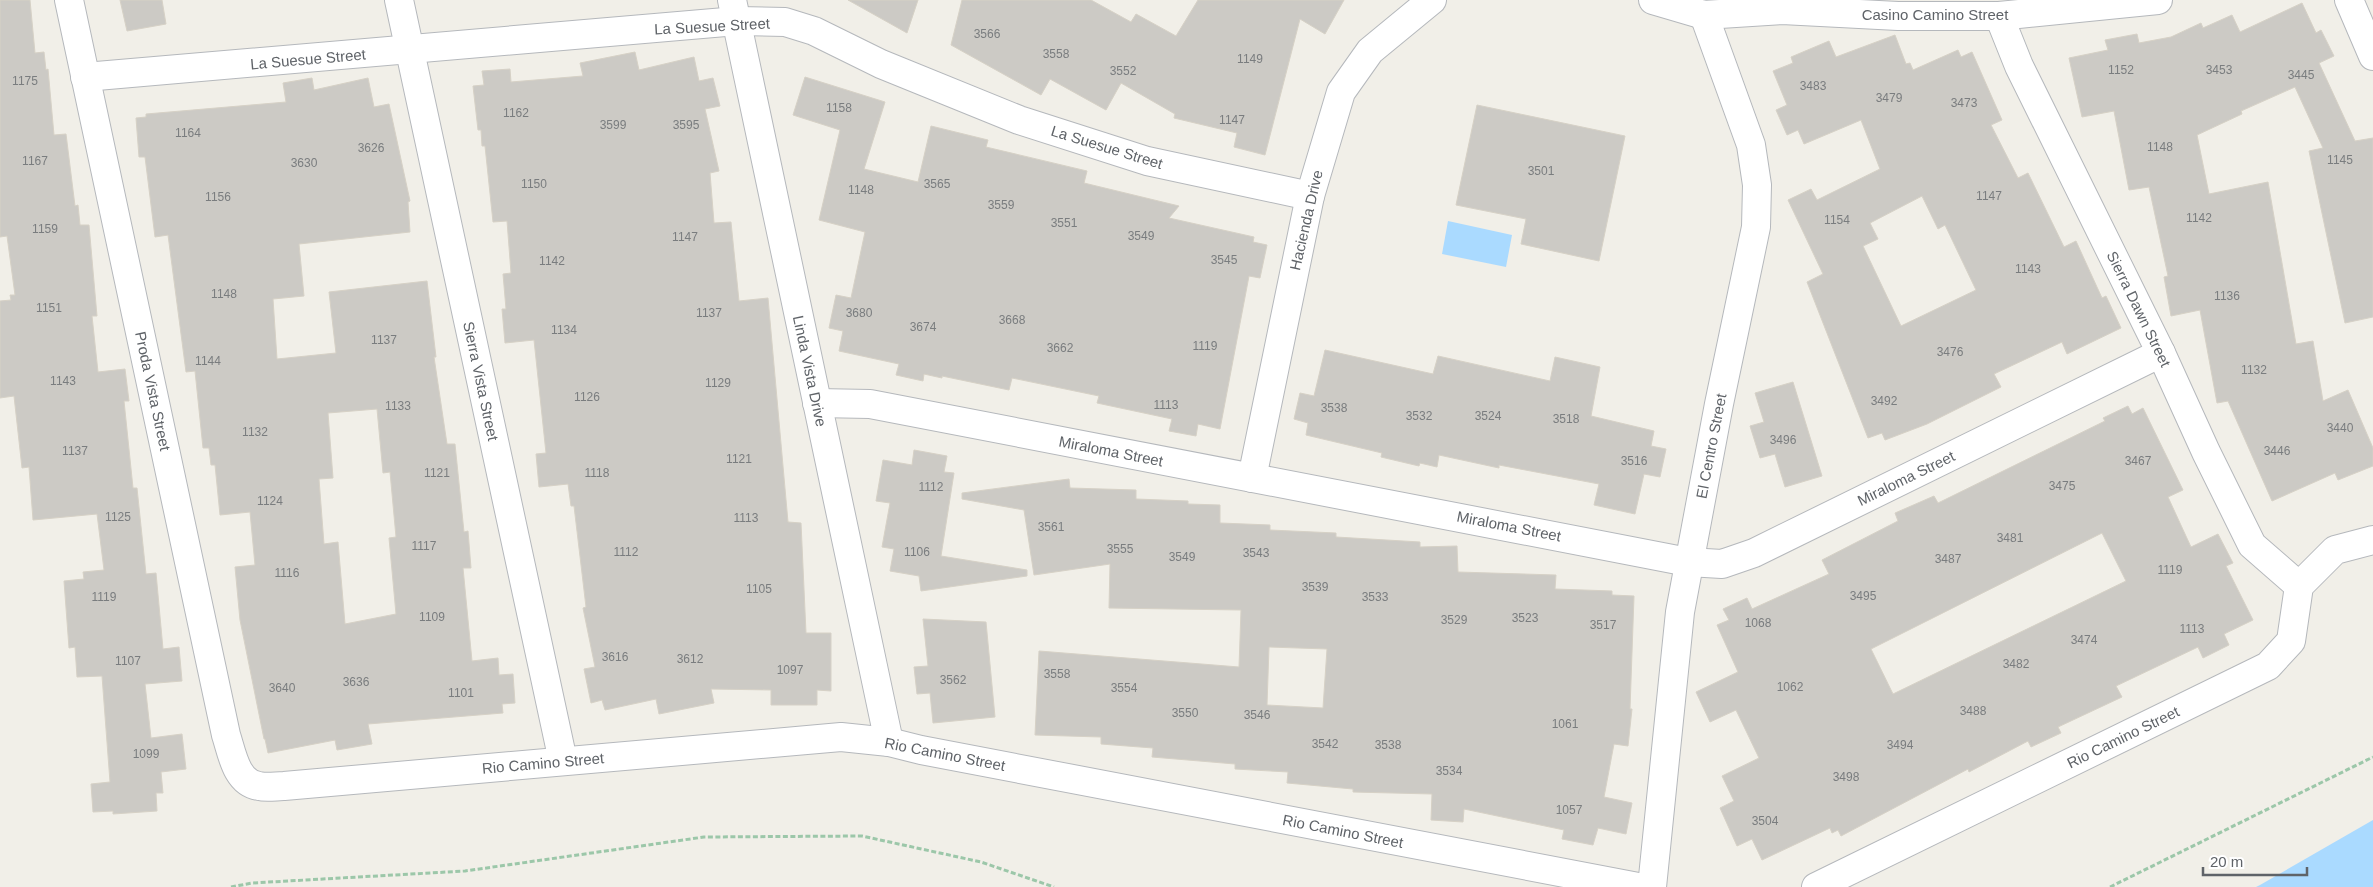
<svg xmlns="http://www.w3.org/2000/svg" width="2373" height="887" viewBox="0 0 2373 887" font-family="Arial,sans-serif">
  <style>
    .water { fill: #aadaff }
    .building { fill: #cccac5; stroke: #d6d1c6; fill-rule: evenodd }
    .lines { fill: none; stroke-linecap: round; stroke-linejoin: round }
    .minor-casing { stroke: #b5b8bc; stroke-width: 30 }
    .path { stroke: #9cc7a9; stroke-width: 3; stroke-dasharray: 5 2.5; stroke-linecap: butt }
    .minor { stroke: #fff; stroke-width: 28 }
    .labels { text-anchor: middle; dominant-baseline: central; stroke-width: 4; stroke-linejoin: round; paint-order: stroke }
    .number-label { font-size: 12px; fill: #7a7d7f }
    .street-label { font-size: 15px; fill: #5f6368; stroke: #fff }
  </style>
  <rect width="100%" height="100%" fill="#f1efe8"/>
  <g class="water">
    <path d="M1448,221L1512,235L1506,267L1442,254Z"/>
    <path d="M2373,820V887H2256L2260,885Z"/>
  </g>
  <g class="building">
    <path d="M0,0H30L35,53L44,52L46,70L48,69L54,135L66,134L75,206L78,205L80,225H89L97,316H92L98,372L125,369L129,401H124L133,488H137L146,574L156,573L163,649L179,647L182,681L145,684L151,738L182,734L186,769L161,772L163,793H156L157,811L113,814V811L93,812L91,784L110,782L102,676L77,677L75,647L69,648L64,581L84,579L83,572L104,570L97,514L33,520L29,467L22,468L14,396L0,398V301L11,300L10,295H15L7,236L0,237Z"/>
    <path d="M120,0H162L166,24L127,31Z"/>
    <path d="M848,0H918L907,33Z"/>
    <path d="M962,0H1091L1131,22L1136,14L1176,36L1198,0H1344L1325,34L1300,19L1265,155L1234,147L1237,133L1174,118L1175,114L1121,83L1106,110L1050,79L1041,95L951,45Z"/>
    <path d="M2302,3L2316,33L2321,30L2334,56L2319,63L2355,141L2373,138V317L2345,323L2309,151L2323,148L2295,87L2241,111L2242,114L2197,135L2209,194L2268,182L2296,344L2313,341L2323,401L2348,390L2373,448V466L2338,480L2335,473L2272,501L2228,401L2217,403L2200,310L2171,316L2164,277L2168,276L2149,187L2129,190L2114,111L2082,117L2069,58L2108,50L2105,40L2137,34L2139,43L2171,37L2201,23L2203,28L2232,15L2240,32Z"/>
    <path d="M1895,35L1906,64L1910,63L1913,70L1958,50L1961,57L1972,52L2002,120L1991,125L2018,178L2028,173L2064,247L2076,241L2102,298L2106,296L2121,328L2067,354L2062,342L1994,374L2001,387L1927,424L1885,440L1882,433L1868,438L1807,282L1823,274L1788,200L1811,189L1817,200L1880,169L1861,120L1804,144L1798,130L1787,135L1776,110L1787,105L1773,71L1793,63L1791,57L1829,41L1836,57ZM1922,196L1938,229L1945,225L1976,290L1901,326L1863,246L1878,239L1870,223Z"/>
    <path d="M635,52L639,70L694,57L699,81L713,78L720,106L705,109L719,171L710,173L714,223L731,222L739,301L768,298L788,522L801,523L806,633H831V691L817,690V705H771V690L711,689L714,703L659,714L656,699L605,710L602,700L591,703L584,669L595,667L583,608L586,607L574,506H571L568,484L539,487L536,454L546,453L534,340L505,343L502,309H506L503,274L511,273L507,221L493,222L485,146H482L481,130H478L473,86L484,85L482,71L510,69L511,82L583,76L580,63Z"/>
    <path d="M805,77L885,102L864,169L918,182L931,126L988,140L986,147L1087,171L1084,183L1179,206L1169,218L1254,237L1253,242L1267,245L1260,278L1249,276L1220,429L1198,424L1196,436L1169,431L1172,419L1097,403L1099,396L1012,378L1009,390L942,376V378L924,374L923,381L896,375L899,364L839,351L843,331L829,328L836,295L851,298L865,232L819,220L840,130L793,115Z"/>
    <path d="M312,78L314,90L368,78L374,107L389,104L410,201L408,202L410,232L299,244L304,296L273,299L277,359L336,353L329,292L427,281L436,357H434L447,444H455L464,532L468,531L471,568H463L472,661L498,658L499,675L513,674L515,703L502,704L503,713L368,724L372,744L337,750L335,740L268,753L265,739H264L240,620L235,567L255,565L250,512L220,515L215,465H211L209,448H203L195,371L186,372L168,235L155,237L145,157H139L136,118L146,117V114L286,102L283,83ZM377,409L383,473L390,472L396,537L389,538L396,614L345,624L338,542L324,544L319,479L333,478L328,413Z"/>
    <path d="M1477,105L1625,136L1599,261L1521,244L1526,219L1456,205Z"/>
    <path d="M1325,350L1433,374L1438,356L1550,381L1555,357L1600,367L1591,416L1654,431L1651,446L1666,449L1660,477L1644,474L1635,514L1594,505L1599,484L1499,465V468L1439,455L1437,467L1420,463L1419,466L1381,457L1382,453L1306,435L1308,423L1294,419L1300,393L1314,396Z"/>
    <path d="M1793,382L1822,476L1785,487L1775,454L1760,458L1750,426L1764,422L1755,393Z"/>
    <path d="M2128,406L2132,414L2143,408L2183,490L2168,497L2191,547L2218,534L2233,563L2226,566L2253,620L2224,634L2229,645L2203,658L2198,647L2116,686L2122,697L2058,727L2061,733L2031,747L2028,741L1969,772L1968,769L1841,836L1838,830L1832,833L1830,828L1762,860L1752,839L1737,846L1720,808L1734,801L1722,776L1759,758L1736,710L1710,722L1696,692L1738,672L1717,625L1729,620L1723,609L1747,598L1752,609L1829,574L1822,560L1898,521L1895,513L1934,496L1938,503L2105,421L2103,418ZM2102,533L2126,581L1893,694L1871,649Z"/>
    <path d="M914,450L947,456L944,472L954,473L941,556L1027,570V576L921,591L919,576L890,571L894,549L882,547L890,503L876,501L883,460L912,465Z"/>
    <path d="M1069,479L1070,488L1136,490V499L1188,501V504L1220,505V523L1270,525V530L1336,533V537L1420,542V547L1457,546L1458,572L1556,575L1555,589L1612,591V595L1634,596L1630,709H1632L1628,746L1614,744L1604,797L1632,803L1626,834L1598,828L1593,845L1562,839L1564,830L1464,809L1463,822L1431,820L1432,794L1353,792V789L1287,783L1288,772L1235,769V764L1152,757L1153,748L1101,744V737L1035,735L1039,651L1239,667L1241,610L1109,608L1110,564L1034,575L1024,510L962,499V493ZM1269,647L1327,649L1323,708L1267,705Z"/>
    <path d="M923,619L986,622L995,717L933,723L930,693L917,694L914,667L928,666Z"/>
  </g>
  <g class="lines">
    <g class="minor-casing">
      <g id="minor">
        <path d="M69,0L226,735C232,753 236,783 259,786C267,788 276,786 284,786L841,737L889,742L921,750L1638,887"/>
        <path d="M399,0L563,761"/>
        <path d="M732,0L889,742"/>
        <path d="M1653,0L1704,15L1782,10L1898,16H1999L2158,0"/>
        <path d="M2349,0L2373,56"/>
        <path d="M1999,16L2019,66L2161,353L2206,452L2252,545L2299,586"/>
        <path d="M85,77L737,21L785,22L814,31L881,64L1019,120L1147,161L1310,196"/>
        <path d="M817,403L870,404L1688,562L1722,564L1754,553L2161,353"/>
        <path d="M1252,478L1310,196L1341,92L1370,51L1432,0"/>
        <path d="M1652,887L1680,612L1719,404L1756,227L1757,185L1751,145L1704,15"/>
        <path d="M1816,887L2268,666L2291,641L2299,586L2335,550L2373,540"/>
      </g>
    </g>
    <g class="path">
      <path d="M231,887L252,883L465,871L704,837L862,836L981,862L1054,887"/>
      <path d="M2110,887L2373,757"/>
    </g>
    <use href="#minor" class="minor"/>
  </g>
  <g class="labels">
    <g class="number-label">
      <text x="987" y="34">3566</text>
      <text x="1056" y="54">3558</text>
      <text x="1250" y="59">1149</text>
      <text x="2121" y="70">1152</text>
      <text x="2219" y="70">3453</text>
      <text x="1123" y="71">3552</text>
      <text x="2301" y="75">3445</text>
      <text x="25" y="81">1175</text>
      <text x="1813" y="86">3483</text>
      <text x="1889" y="98">3479</text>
      <text x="1964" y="103">3473</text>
      <text x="839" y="108">1158</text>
      <text x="516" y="113">1162</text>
      <text x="1232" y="120">1147</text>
      <text x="613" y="125">3599</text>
      <text x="686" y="125">3595</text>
      <text x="188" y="133">1164</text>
      <text x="2160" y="147">1148</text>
      <text x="371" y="148">3626</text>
      <text x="2340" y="160">1145</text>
      <text x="35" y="161">1167</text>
      <text x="304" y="163">3630</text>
      <text x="1541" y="171">3501</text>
      <text x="534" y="184">1150</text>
      <text x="937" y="184">3565</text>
      <text x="861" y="190">1148</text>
      <text x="1989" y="196">1147</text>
      <text x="218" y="197">1156</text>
      <text x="1001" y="205">3559</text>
      <text x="2199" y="218">1142</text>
      <text x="1837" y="220">1154</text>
      <text x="1064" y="223">3551</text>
      <text x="45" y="229">1159</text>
      <text x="1141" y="236">3549</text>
      <text x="685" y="237">1147</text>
      <text x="1224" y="260">3545</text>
      <text x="552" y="261">1142</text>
      <text x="2028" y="269">1143</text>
      <text x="224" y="294">1148</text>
      <text x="2227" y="296">1136</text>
      <text x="49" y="308">1151</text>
      <text x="709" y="313">1137</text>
      <text x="859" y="313">3680</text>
      <text x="1012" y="320">3668</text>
      <text x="923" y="327">3674</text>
      <text x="564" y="330">1134</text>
      <text x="384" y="340">1137</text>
      <text x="1205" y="346">1119</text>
      <text x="1060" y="348">3662</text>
      <text x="1950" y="352">3476</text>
      <text x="208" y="361">1144</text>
      <text x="2254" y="370">1132</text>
      <text x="63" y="381">1143</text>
      <text x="718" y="383">1129</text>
      <text x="587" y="397">1126</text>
      <text x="1884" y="401">3492</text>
      <text x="1166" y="405">1113</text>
      <text x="398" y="406">1133</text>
      <text x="1334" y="408">3538</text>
      <text x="1419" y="416">3532</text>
      <text x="1488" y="416">3524</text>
      <text x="1566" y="419">3518</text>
      <text x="2340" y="428">3440</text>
      <text x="255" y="432">1132</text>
      <text x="1783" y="440">3496</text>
      <text x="75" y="451">1137</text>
      <text x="2277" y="451">3446</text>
      <text x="739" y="459">1121</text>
      <text x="1634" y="461">3516</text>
      <text x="2138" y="461">3467</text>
      <text x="437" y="473">1121</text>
      <text x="597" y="473">1118</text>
      <text x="2062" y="486">3475</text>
      <text x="931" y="487">1112</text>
      <text x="270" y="501">1124</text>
      <text x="118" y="517">1125</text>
      <text x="746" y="518">1113</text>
      <text x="1051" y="527">3561</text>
      <text x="2010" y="538">3481</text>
      <text x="424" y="546">1117</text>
      <text x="1120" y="549">3555</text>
      <text x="626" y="552">1112</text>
      <text x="917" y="552">1106</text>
      <text x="1256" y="553">3543</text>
      <text x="1182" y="557">3549</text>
      <text x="1948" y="559">3487</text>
      <text x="2170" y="570">1119</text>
      <text x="287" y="573">1116</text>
      <text x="1315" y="587">3539</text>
      <text x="759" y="589">1105</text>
      <text x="1863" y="596">3495</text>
      <text x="104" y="597">1119</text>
      <text x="1375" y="597">3533</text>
      <text x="432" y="617">1109</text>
      <text x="1525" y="618">3523</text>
      <text x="1454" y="620">3529</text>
      <text x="1758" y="623">1068</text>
      <text x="1603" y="625">3517</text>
      <text x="2192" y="629">1113</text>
      <text x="2084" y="640">3474</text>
      <text x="615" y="657">3616</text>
      <text x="690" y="659">3612</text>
      <text x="128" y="661">1107</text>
      <text x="2016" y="664">3482</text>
      <text x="790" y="670">1097</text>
      <text x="1057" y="674">3558</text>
      <text x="953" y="680">3562</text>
      <text x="356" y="682">3636</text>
      <text x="1790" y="687">1062</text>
      <text x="282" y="688">3640</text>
      <text x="1124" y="688">3554</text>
      <text x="461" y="693">1101</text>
      <text x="1973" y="711">3488</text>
      <text x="1185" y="713">3550</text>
      <text x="1257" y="715">3546</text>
      <text x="1565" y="724">1061</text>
      <text x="1325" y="744">3542</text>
      <text x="1388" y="745">3538</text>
      <text x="1900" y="745">3494</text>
      <text x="146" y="754">1099</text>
      <text x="1449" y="771">3534</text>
      <text x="1846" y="777">3498</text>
      <text x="1569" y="810">1057</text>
      <text x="1765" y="821">3504</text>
    </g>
    <g class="street-label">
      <text x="1935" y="14">Casino Camino Street</text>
      <text transform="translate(712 26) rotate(-3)">La Suesue Street</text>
      <text transform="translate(308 59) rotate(-5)">La Suesue Street</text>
      <text transform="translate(1107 147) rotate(17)">La Suesue Street</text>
      <text transform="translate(1306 220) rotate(-77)">Hacienda Drive</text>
      <text transform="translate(2139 309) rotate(64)">Sierra Dawn Street</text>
      <text transform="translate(810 371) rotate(78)">Linda Vista Drive</text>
      <text transform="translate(481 381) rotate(78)">Sierra Vista Street</text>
      <text transform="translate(153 391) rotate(78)">Proda Vista Street</text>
      <text transform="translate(1711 446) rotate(-79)">El Centro Street</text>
      <text transform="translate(1111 451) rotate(11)">Miraloma Street</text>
      <text transform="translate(1906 478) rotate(-26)">Miraloma Street</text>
      <text transform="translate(1509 526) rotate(11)">Miraloma Street</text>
      <text transform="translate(2123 737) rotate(-26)">Rio Camino Street</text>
      <text transform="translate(945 754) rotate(11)">Rio Camino Street</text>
      <text transform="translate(543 763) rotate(-5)">Rio Camino Street</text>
      <text transform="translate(1343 831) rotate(11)">Rio Camino Street</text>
    </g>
  </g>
  <path d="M2203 867v8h104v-8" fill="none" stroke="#5f6368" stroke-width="2.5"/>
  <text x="2210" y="867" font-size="15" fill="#5f6368" stroke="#ffffff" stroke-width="4" paint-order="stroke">20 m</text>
</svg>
